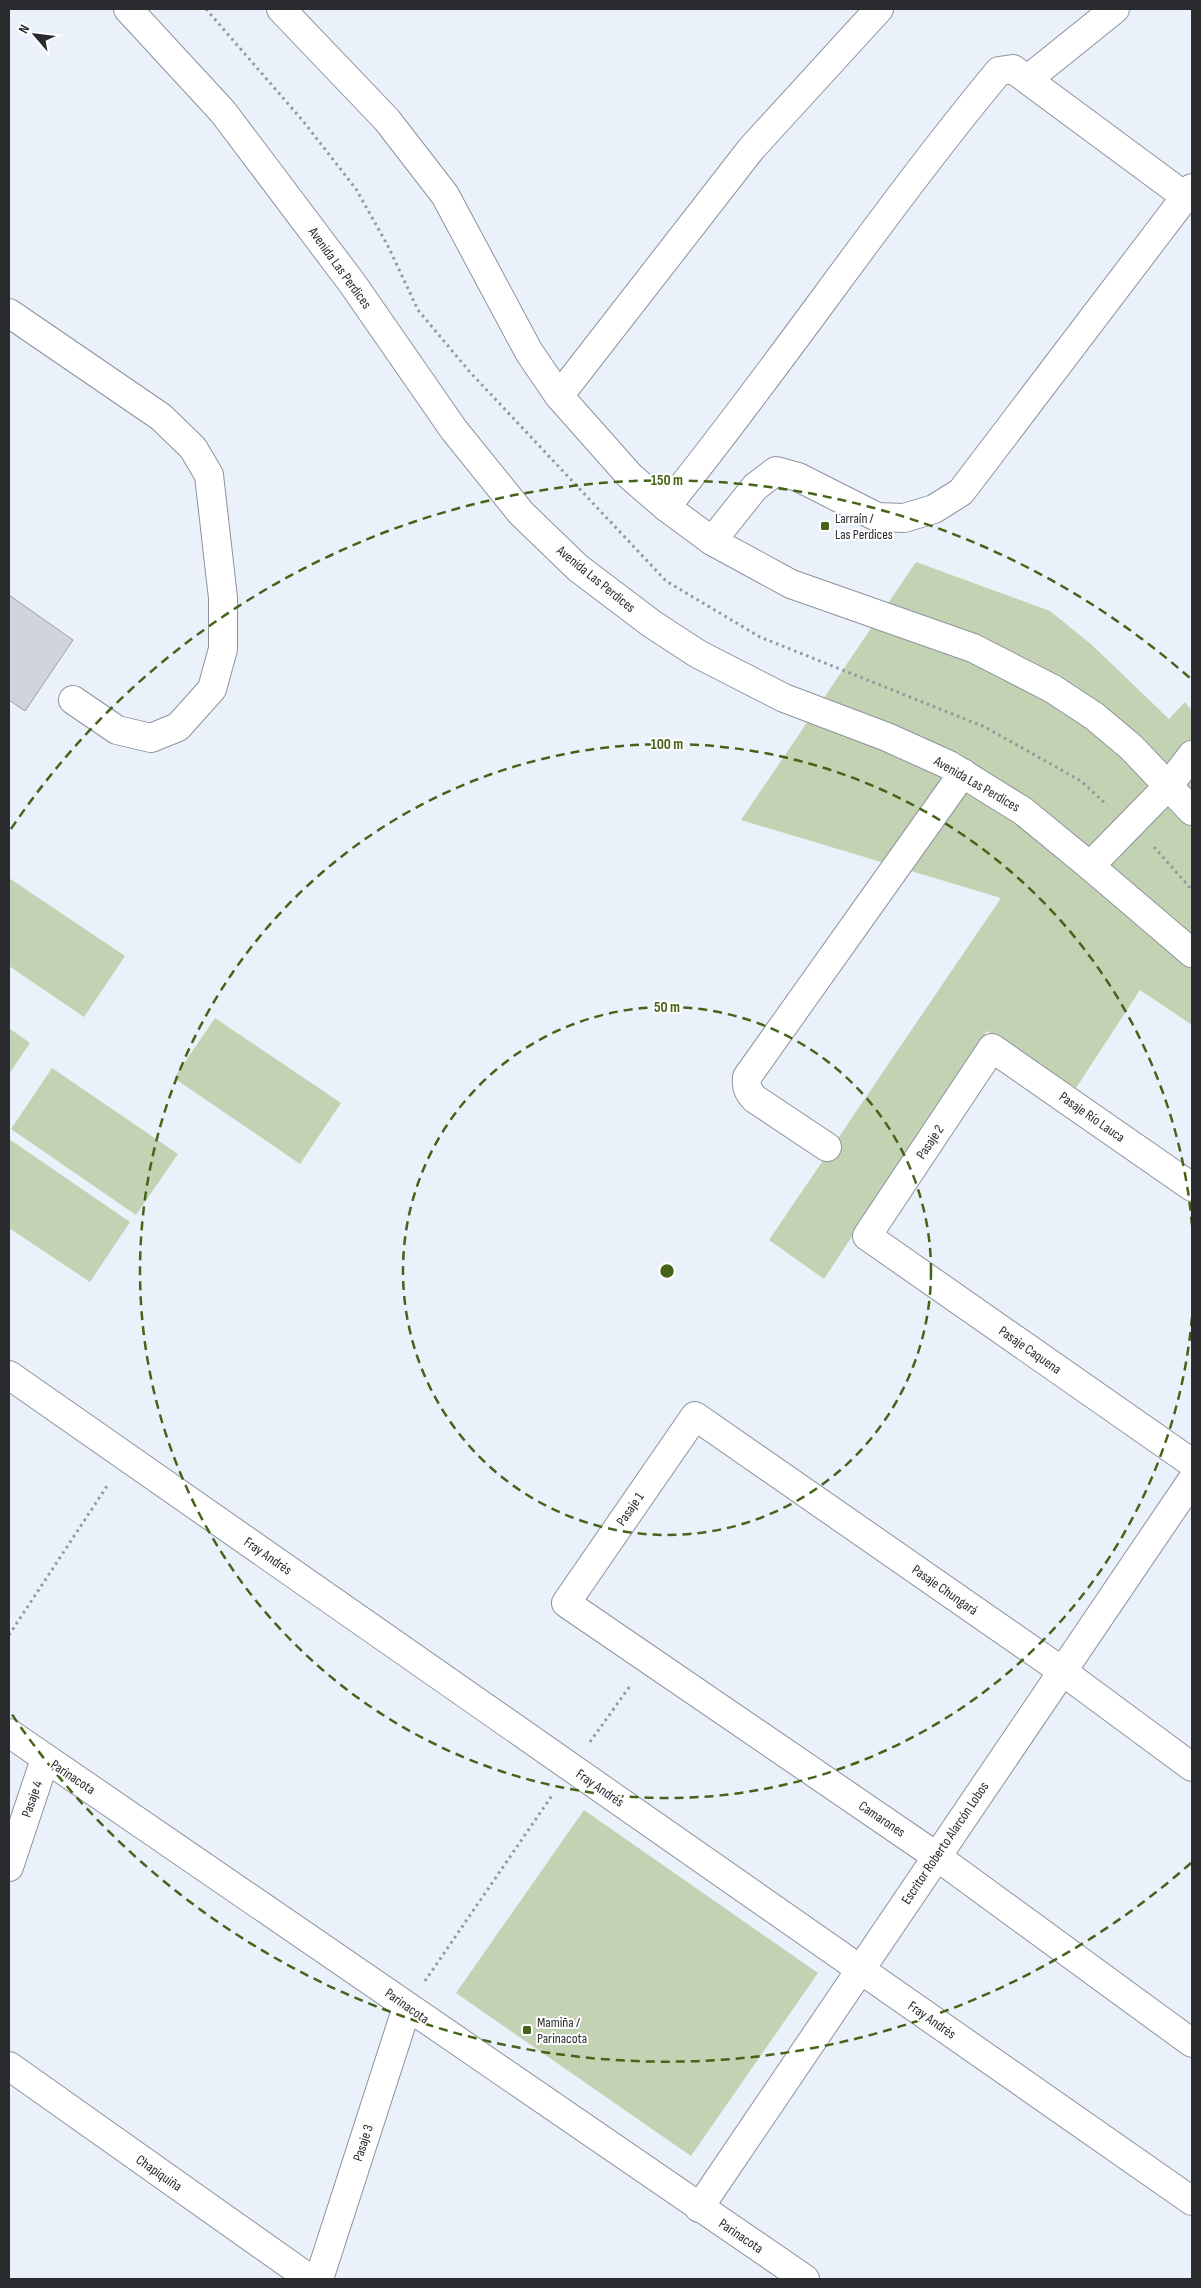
<svg xmlns="http://www.w3.org/2000/svg" width="1201" height="2288" viewBox="0 0 1201 2288" font-family="'Sofia Sans Condensed',sans-serif">
  <style>
    .green { fill: #c2d2b2 }
    .building { fill: #cfd4de; stroke: #9ba0a9 }
    .lines { fill: none; stroke-linecap: round; stroke-linejoin: round }
    .minor-casing { stroke: #8d939c; stroke-width: 30 }
    .major-casing { stroke: #8d939c; stroke-width: 30 }
    .path { stroke: #93989f; stroke-width: 3; stroke-dasharray: 2.5 4; stroke-linecap: butt }
    .minor { stroke: #fff; stroke-width: 28 }
    .major { stroke: #fff; stroke-width: 28 }
    .ring { fill: none; stroke: #456419; stroke-width: 2.5; stroke-dasharray: 9 6 }
    .poi-dot { fill: #456419; stroke: #fefefe; stroke-width: 2 }
    .labels { text-anchor: middle; dominant-baseline: central; stroke-width: 4; stroke-linejoin: round; paint-order: stroke }
    .street-label { font-size: 14px; fill: #292b2f; stroke: #fefefe }
    .poi-label { font-size: 14px; fill: #292b2f; stroke: #fefefe; text-anchor: start }
    .centre { fill: #456419; stroke: #fefefe; stroke-width: 2.5 }
    .ring-label { font-size: 15px; text-anchor: middle; font-weight: bold; fill: #456419; stroke: #fefefe; stroke-width: 4; stroke-linejoin: round; paint-order: stroke }
  </style>
  <rect width="100%" height="100%" fill="#ebf1fb"/>
  <g class="green">
    <path d="M916,562L1050,611L1092,645L1169,719L1185,702L1192,711V1025L1140,990L1076,1088L987,1031L824,1279L769,1240L1001,898L741,820Z"/>
    <path d="M9,878L125,956L84,1017L9,966Z"/>
    <path d="M215,1018L341,1103L300,1164L174,1078Z"/>
    <path d="M9,1028L30,1043L9,1074Z"/>
    <path d="M52,1068L178,1154L136,1215L11,1129Z"/>
    <path d="M9,1139L130,1222L90,1282L9,1228Z"/>
    <path d="M584,1810L818,1973L691,2156L456,1993Z"/>
  </g>
  <path class="building" d="M9,595L73,640L25,711L9,700Z"/>
  <g class="lines">
    <g class="minor-casing">
      <g id="minor">
        <path d="M1028,79L1115,9"/>
        <path d="M9,313L161,417L193,448L209,475L223,598V649L212,689L178,727L151,738L117,730L73,700"/>
        <path d="M559,396L751,149L879,9"/>
        <path d="M666,507C781,365 882,212 999,71L1013,69L1186,197"/>
        <path d="M712,541L755,487L776,471L798,477L877,517L904,518L934,509L961,492L1192,188"/>
        <path d="M1169,785L1192,755"/>
        <path d="M827,1147L755,1099C748,1092 746,1087 747,1077L963,773"/>
        <path d="M1192,1187L992,1048L867,1236L1192,1463"/>
        <path d="M9,1375L1192,2201"/>
        <path d="M9,1733L805,2279"/>
        <path d="M1192,1767L1062,1671L695,1416L566,1603L936,1856L1192,2043"/>
        <path d="M9,1867L45,1759"/>
        <path d="M9,2066L310,2279"/>
        <path d="M699,2208L1192,1480"/>
        <path d="M319,2279L407,2007"/>
      </g>
    </g>
    <g class="major-casing">
      <g id="major">
        <path d="M128,9L223,112L352,283L454,430L521,513L578,568L652,624L698,654L784,698L887,737L949,765L1023,811L1090,866L1192,953"/>
        <path d="M281,9L387,120L445,195L529,352L559,396L630,476L666,507L712,541L791,584L973,648L1053,689L1094,716L1131,747L1192,811"/>
        <path d="M1090,866L1169,785"/>
      </g>
    </g>
    <g class="path">
      <path d="M206,9L303,121L356,189L388,246L418,310L469,371L666,581L760,637L985,727L1081,781L1107,805"/>
      <path d="M1154,847L1192,890"/>
      <path d="M9,1635L109,1483"/>
      <path d="M590,1742L630,1686"/>
      <path d="M425,1981L553,1794"/>
    </g>
    <use href="#minor" class="minor"/>
    <use href="#major" class="major"/>
  </g>
  <g class="ring">
    <circle cx="667" cy="1271" r="264"/>
    <path d="M1192 1317A527 527 0 1 1 1192 1225"/>
    <path d="M1191 1863A791 791 0 0 1 11 1713M11 829A791 791 0 0 1 1191 679"/>
  </g>
  <g class="poi-dot">
    <rect x="820" y="521" width="10" height="10" rx="2.5"/>
    <rect x="522" y="2025" width="10" height="10" rx="2.5"/>
  </g>
  <g class="labels">
    <g class="street-label">
      <text transform="translate(340 268) rotate(54)">Avenida Las Perdices</text>
      <text transform="translate(596 579) rotate(39)">Avenida Las Perdices</text>
      <text transform="translate(977 784) rotate(30)">Avenida Las Perdices</text>
      <text transform="translate(1092 1117) rotate(35)">Pasaje Río Lauca</text>
      <text transform="translate(930 1142) rotate(-56)">Pasaje 2</text>
      <text transform="translate(1030 1350) rotate(35)">Pasaje Caquena</text>
      <text transform="translate(630 1509) rotate(-55)">Pasaje 1</text>
      <text transform="translate(268 1556) rotate(35)">Fray Andrés</text>
      <text transform="translate(945 1590) rotate(35)">Pasaje Chungará</text>
      <text transform="translate(73 1777) rotate(34)">Parinacota</text>
      <text transform="translate(600 1788) rotate(35)">Fray Andrés</text>
      <text transform="translate(32 1799) rotate(-71)">Pasaje 4</text>
      <text transform="translate(882 1819) rotate(34)">Camarones</text>
      <text transform="translate(945 1843) rotate(-56)">Escritor Roberto Alarcón Lobos</text>
      <text transform="translate(407 2006) rotate(35)">Parinacota</text>
      <text transform="translate(932 2020) rotate(35)">Fray Andrés</text>
      <text transform="translate(363 2143) rotate(-72)">Pasaje 3</text>
      <text transform="translate(159 2173) rotate(35)">Chapiquiña</text>
      <text transform="translate(741 2236) rotate(34)">Parinacota</text>
    </g>
    <g class="poi-label">
      <text x="835" y="518">Larraín /<tspan x="835" dy="16">Las Perdices</tspan></text>
      <text x="537" y="2022">Mamiña /<tspan x="537" dy="16">Parinacota</tspan></text>
    </g>
  </g>
  <circle cx="667" cy="1271" r="8" class="centre"/>
  <g class="ring-label">
    <text x="667" y="485">150 m</text>
    <text x="667" y="749">100 m</text>
    <text x="667" y="1012">50 m</text>
  </g>
  <rect width="1201" height="2288" fill="none" stroke="#292b2f" stroke-width="20"/>
  <g transform="translate(35 35) rotate(298)" stroke="#fefefe" stroke-width="4" paint-order="stroke">
  <path d="M0-4L9 19L0 12L-9 19Z" fill="#292b2f"/>
  <text y="-8" font-size="14" font-weight="bold" text-anchor="middle" fill="#292b2f">N</text>
  </g>
</svg>
